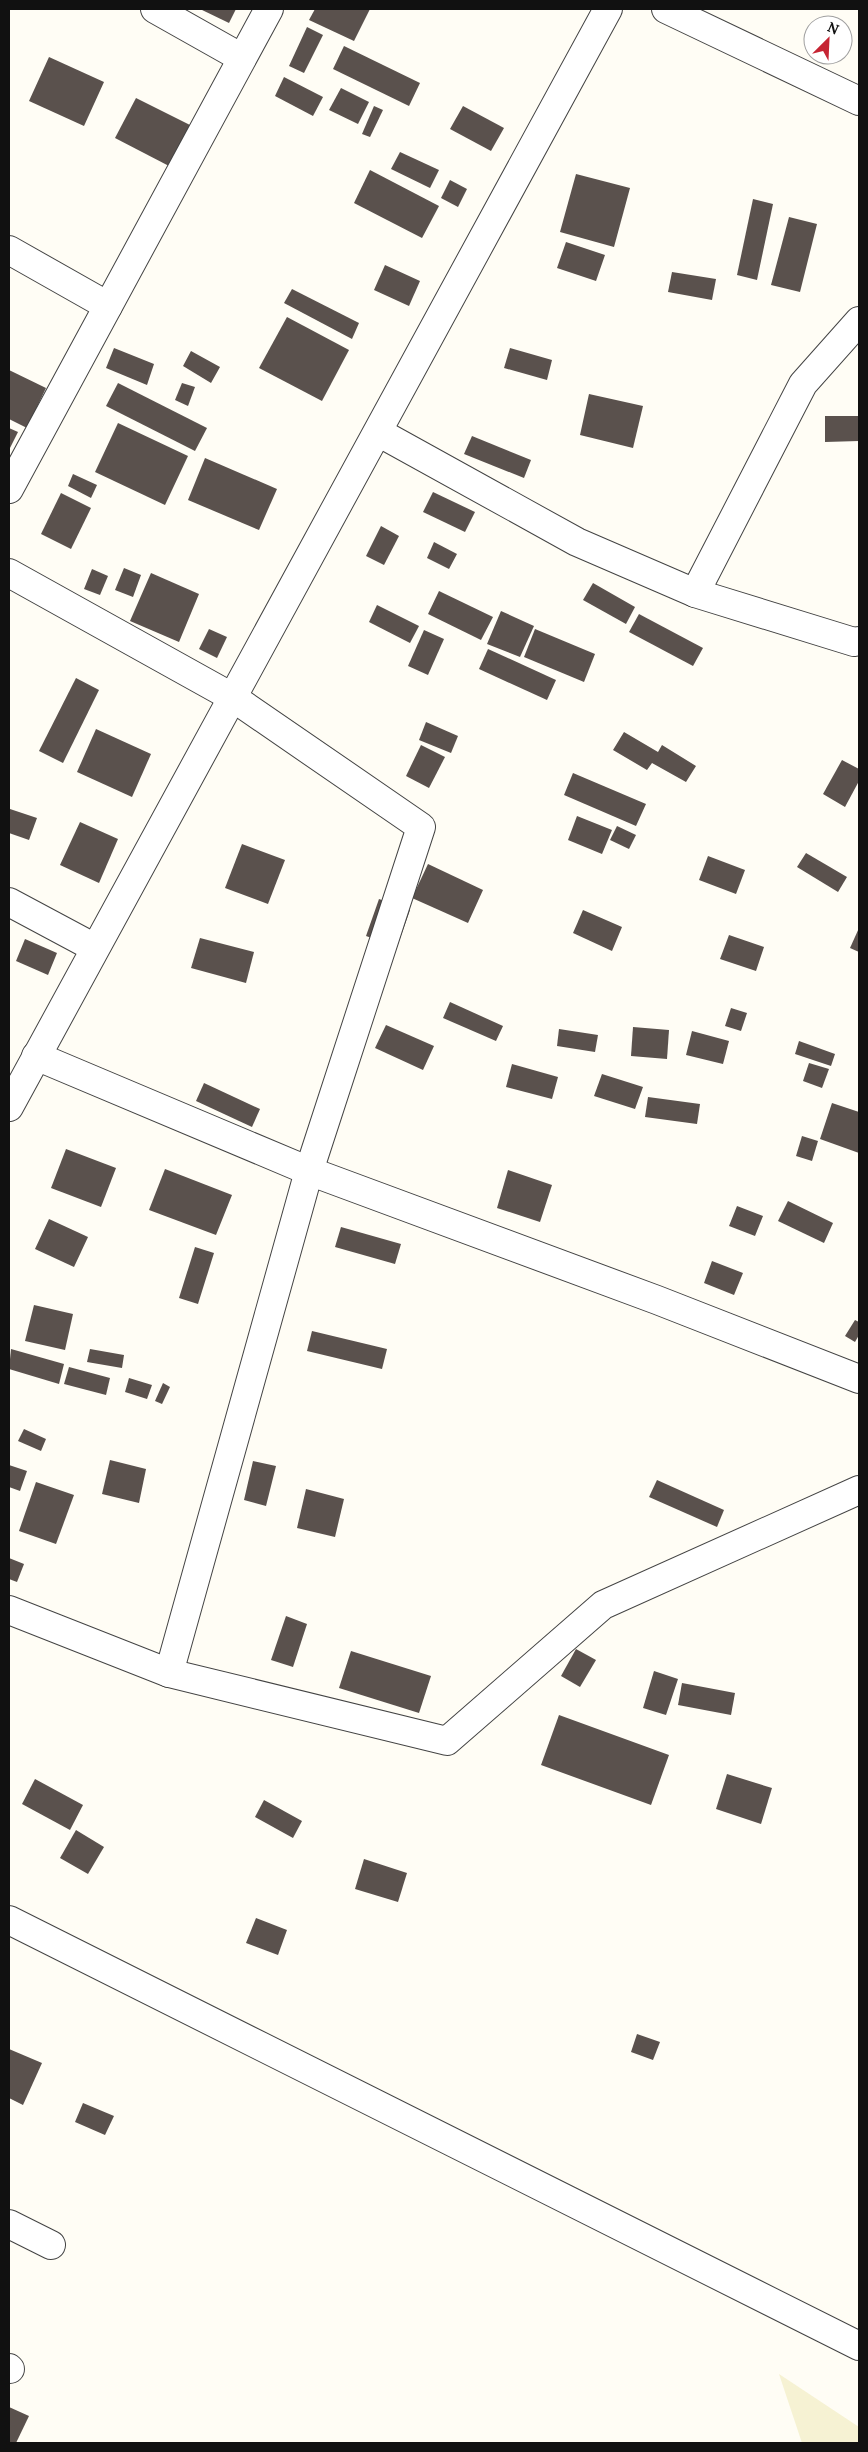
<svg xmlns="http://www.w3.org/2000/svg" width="868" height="2452" viewBox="0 0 868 2452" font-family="Lora,serif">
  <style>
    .farmland { fill: #f6f2d3 }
    .building { fill: #5a514d }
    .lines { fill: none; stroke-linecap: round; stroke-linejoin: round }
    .minor-casing { stroke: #444; stroke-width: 30 }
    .minor { stroke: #fff; stroke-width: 28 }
  </style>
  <rect width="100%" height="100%" fill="#fffdf5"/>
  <path class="farmland" d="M779,2374L859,2427V2443H802Z"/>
  <g class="building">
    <path d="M200,9H236L229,23Z"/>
    <path d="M315,9H370L354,41L309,20Z"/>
    <path d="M307,27L323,35L304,73L289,66Z"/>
    <path d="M344,46L420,83L409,106L333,69Z"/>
    <path d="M49,57L104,82L84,126L29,101Z"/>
    <path d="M284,77L323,97L313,116L275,96Z"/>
    <path d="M341,88L369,102L358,124L329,110Z"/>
    <path d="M136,98L190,125L169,166L115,138Z"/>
    <path d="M374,106L383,110L370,137L362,134Z"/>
    <path d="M463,106L504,128L491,151L450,129Z"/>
    <path d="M400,152L439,170L430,188L391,169Z"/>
    <path d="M370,170L439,206L422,238L354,203Z"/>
    <path d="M576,174L630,188L614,247L560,232Z"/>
    <path d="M450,180L467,189L458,207L441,198Z"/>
    <path d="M753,199L773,204L757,280L737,275Z"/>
    <path d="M789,217L817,224L800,292L771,285Z"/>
    <path d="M566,242L605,255L596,281L557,268Z"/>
    <path d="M385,265L420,281L409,306L374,290Z"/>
    <path d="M672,272L716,279L712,300L668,292Z"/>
    <path d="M292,289L359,323L352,339L284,303Z"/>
    <path d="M287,317L349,350L322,401L259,368Z"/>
    <path d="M114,348L154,364L147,385L106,368Z"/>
    <path d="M510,348L552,360L547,380L504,368Z"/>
    <path d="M191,351L220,367L211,383L183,366Z"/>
    <path d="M9,370L46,388L27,428L9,419Z"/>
    <path d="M118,383L207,428L195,451L106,406Z"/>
    <path d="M182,383L195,387L188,406L175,400Z"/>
    <path d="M589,394L643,406L633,448L580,435Z"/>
    <path d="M825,416H859V441L825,442Z"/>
    <path d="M118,423L188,456L165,505L95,472Z"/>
    <path d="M9,428L18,432L9,450Z"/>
    <path d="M472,436L531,460L524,478L464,454Z"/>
    <path d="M205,458L277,489L259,530L188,500Z"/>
    <path d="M73,474L97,485L91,498L68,486Z"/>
    <path d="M433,492L475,512L465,532L423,512Z"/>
    <path d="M61,493L91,508L71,549L41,534Z"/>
    <path d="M381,526L399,536L384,565L366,556Z"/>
    <path d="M434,542L457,554L449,569L427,558Z"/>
    <path d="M124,568L141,575L133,597L115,590Z"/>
    <path d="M92,569L108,576L100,595L84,589Z"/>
    <path d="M151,573L199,594L179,642L130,621Z"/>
    <path d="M593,583L635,607L626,624L583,600Z"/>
    <path d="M439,591L493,617L481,640L428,614Z"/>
    <path d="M377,605L419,626L410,643L369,622Z"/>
    <path d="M501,611L534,626L520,657L487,644Z"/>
    <path d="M639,614L703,648L693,666L629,632Z"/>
    <path d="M209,629L227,637L217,658L199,649Z"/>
    <path d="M535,629L595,654L584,682L524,657Z"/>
    <path d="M424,630L444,639L428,675L408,666Z"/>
    <path d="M488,649L556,680L547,700L479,669Z"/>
    <path d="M76,678L99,690L63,763L39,751Z"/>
    <path d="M426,722L458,736L451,753L419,740Z"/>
    <path d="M96,729L151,754L132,797L77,772Z"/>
    <path d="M624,732L658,752L662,745L696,766L686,782L652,763L647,770L613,750Z"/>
    <path d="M421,745L445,757L429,788L406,776Z"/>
    <path d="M842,760L859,769V781L845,807L823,794Z"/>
    <path d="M573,773L646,804L636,826L564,795Z"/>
    <path d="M10,809L37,818L29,840L9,833Z"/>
    <path d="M577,816L612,830L602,854L568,840Z"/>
    <path d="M80,822L118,839L99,883L60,865Z"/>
    <path d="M617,826L636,835L629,849L610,840Z"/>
    <path d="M242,844L285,860L268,904L225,888Z"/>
    <path d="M806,853L847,877L838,892L797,867Z"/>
    <path d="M708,856L745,870L736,894L699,880Z"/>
    <path d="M428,864L483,890L468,923L412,898Z"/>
    <path d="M379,899L410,910L397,947L366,936Z"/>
    <path d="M583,910L622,927L612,951L573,933Z"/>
    <path d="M859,928V952L850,948Z"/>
    <path d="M729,935L764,947L756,971L720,959Z"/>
    <path d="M200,938L254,952L246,983L191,968Z"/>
    <path d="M25,939L57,953L48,975L16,961Z"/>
    <path d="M450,1002L503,1026L496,1041L443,1018Z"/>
    <path d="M731,1008L747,1013L741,1031L725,1026Z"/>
    <path d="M386,1025L434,1046L423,1070L375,1048Z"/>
    <path d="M633,1027L669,1030L667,1059L631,1056Z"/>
    <path d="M559,1029L598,1035L595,1052L557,1046Z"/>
    <path d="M692,1031L729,1041L723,1064L686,1055Z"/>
    <path d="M799,1041L835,1054L831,1066L795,1054Z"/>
    <path d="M809,1063L829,1069L822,1088L803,1081Z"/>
    <path d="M512,1064L558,1077L552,1099L506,1087Z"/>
    <path d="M602,1074L643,1087L635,1109L594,1096Z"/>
    <path d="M204,1083L260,1109L252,1127L196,1101Z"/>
    <path d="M648,1097L700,1104L697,1124L645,1117Z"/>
    <path d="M832,1103L859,1112V1153L820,1139Z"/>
    <path d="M802,1136L818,1141L812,1161L796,1156Z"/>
    <path d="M66,1149L116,1168L101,1207L51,1188Z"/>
    <path d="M165,1169L232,1195L216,1235L149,1210Z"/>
    <path d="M508,1170L552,1185L540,1222L497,1208Z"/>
    <path d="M788,1201L833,1223L824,1243L778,1221Z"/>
    <path d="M737,1206L763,1216L755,1236L729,1226Z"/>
    <path d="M49,1219L88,1237L74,1267L35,1249Z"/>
    <path d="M341,1227L401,1244L395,1264L335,1247Z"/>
    <path d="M195,1247L214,1253L198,1304L179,1298Z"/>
    <path d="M712,1261L743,1273L734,1295L704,1283Z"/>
    <path d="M34,1305L73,1314L65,1350L25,1341Z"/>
    <path d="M855,1320L859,1322V1335L855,1342L845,1336Z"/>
    <path d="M312,1331L387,1349L382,1369L307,1351Z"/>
    <path d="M11,1349L64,1364L59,1384L9,1369Z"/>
    <path d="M90,1349L124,1355L122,1368L87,1362Z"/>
    <path d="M69,1367L110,1378L106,1395L64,1384Z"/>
    <path d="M129,1378L152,1385L147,1399L125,1392Z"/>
    <path d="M163,1383L170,1387L162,1404L155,1401Z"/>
    <path d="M24,1429L46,1439L41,1451L18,1441Z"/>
    <path d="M110,1460L146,1469L139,1503L102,1494Z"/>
    <path d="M253,1461L276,1466L266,1506L244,1500Z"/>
    <path d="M9,1465L27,1471L20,1491L9,1487Z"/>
    <path d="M657,1480L724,1510L717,1527L649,1497Z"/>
    <path d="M36,1482L74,1495L56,1544L19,1531Z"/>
    <path d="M306,1489L344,1499L335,1537L297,1528Z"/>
    <path d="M9,1558L24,1564L17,1582L9,1579Z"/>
    <path d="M286,1616L307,1624L293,1667L271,1660Z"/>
    <path d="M576,1649L596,1660L580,1687L561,1676Z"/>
    <path d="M351,1651L431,1676L419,1713L339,1688Z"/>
    <path d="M654,1671L678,1679L666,1715L643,1708Z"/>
    <path d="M682,1683L735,1693L731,1715L678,1705Z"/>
    <path d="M559,1715L669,1755L651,1805L541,1765Z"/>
    <path d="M727,1774L772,1788L761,1824L716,1809Z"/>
    <path d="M35,1779L83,1805L70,1830L22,1804Z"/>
    <path d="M264,1800L302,1821L293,1838L255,1817Z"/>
    <path d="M76,1830L104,1847L88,1874L60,1858Z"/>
    <path d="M364,1859L407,1873L398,1902L355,1889Z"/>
    <path d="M256,1918L287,1930L278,1955L246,1943Z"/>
    <path d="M637,2034L660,2042L653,2060L631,2052Z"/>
    <path d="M9,2049L42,2063L23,2105L9,2098Z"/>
    <path d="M83,2103L114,2116L105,2135L75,2122Z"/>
    <path d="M9,2407L29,2416L16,2443H9Z"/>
  </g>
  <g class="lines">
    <g class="minor-casing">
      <g id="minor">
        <path d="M155,9L242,58"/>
        <path d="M666,9L859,101"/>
        <path d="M9,250L108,306"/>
        <path d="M378,432L577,542L695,593L854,642L859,641"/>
        <path d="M9,489L269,9"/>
        <path d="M9,573L232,697L421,827L309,1171L169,1673"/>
        <path d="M695,593L803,384L859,321"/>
        <path d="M9,902L95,948"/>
        <path d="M36,1056L309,1171L657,1300L859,1379"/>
        <path d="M9,1107L608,9"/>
        <path d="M9,1610L169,1673L447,1741L603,1605L859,1490"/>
        <path d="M9,1920L859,2346"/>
        <path d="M9,2224L51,2245"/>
        <path d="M9,2368L10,2369"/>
      </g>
    </g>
    <use href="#minor" class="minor"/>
  </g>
  <rect width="868" height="2452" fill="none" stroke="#111111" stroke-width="20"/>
  <g transform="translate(828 40) rotate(24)"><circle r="24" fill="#ffffff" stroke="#a0a0a0"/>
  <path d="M0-4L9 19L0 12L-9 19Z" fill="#c62433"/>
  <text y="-8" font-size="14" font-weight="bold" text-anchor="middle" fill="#111111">N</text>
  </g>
</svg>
